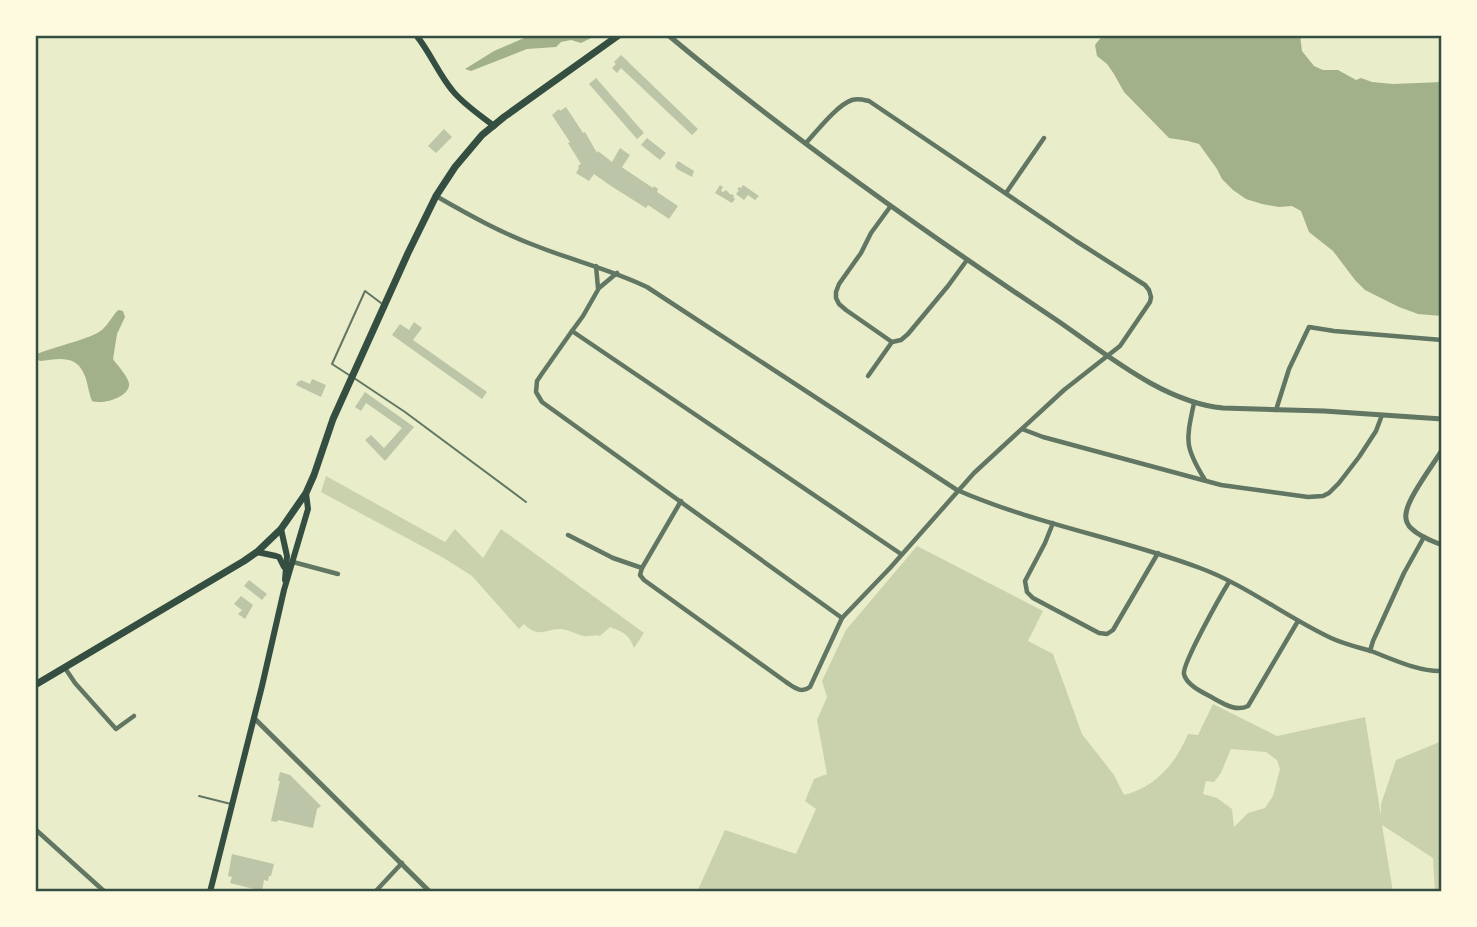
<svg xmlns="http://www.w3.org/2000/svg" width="1477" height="927" viewBox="0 0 1477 927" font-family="'Titillium Web',sans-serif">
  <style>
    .green { fill: #cad2ad; fill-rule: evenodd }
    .water { fill: #a3b18a }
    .building { fill: #bcc5a7 }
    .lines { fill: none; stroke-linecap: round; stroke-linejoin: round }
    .service { stroke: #617663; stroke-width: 2 }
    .minor { stroke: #617663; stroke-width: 4.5 }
    .tertiary { stroke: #617663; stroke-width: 5 }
    .secondary { stroke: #344e41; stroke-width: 6 }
    .primary { stroke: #344e41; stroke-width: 7 }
    .neatline { fill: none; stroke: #344e41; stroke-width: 2.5 }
  </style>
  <rect width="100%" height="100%" fill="#e9edc9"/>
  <g class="green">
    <path d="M326,476L445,542L455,529L483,558L501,529L644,633L634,648C629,634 623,632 610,627L600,636C594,634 590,637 584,636C576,634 570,630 561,629C544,629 539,639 524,624L519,629L472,576L442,557L321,492Z"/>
    <path d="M917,546L1043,611L1028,641L1053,654L1082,734L1114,775L1124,795C1156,787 1176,763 1188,734L1198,735L1213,704L1277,736L1365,717L1381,816V804L1396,760L1442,741V892H1435L1433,858L1382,825L1393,892H697L725,830L796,854L816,809L805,801L814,779L827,774L817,720L827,697L822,681L846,630ZM1231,749L1266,752L1277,760L1280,769L1273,796L1265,808L1248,813L1234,827L1232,809L1217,798L1203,794L1206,781L1214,782L1221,773Z"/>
  </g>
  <g class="water">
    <path d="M531,35H592L591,38L581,43L571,40L561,42L556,47L527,49L471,71L465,69L494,51Z"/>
    <path d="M1103,35H1300L1302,51L1314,66L1323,70H1338L1356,80L1361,78L1372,82L1393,84L1442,82V316L1418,314L1399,307L1365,290L1355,280L1333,251L1309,232L1301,211L1292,206L1279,207L1262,204L1246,199L1233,190L1222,179L1217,169L1199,144L1188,141L1169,138L1124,92L1114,74L1107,64L1097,56L1095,45Z"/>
    <path d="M119,310L123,311L125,317L117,334L113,359C117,365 127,375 129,383C131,397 103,405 92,401C88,392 88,382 84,374C76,354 57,359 40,361L35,358V355C51,347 93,339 103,329C108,324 112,317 117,311Z"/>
  </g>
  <g class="building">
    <path d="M621,55L698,129L692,135L621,68L617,73L612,68L616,64L614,62Z"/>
    <path d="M596,78L644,133L637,139L589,84Z"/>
    <path d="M566,107L583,133L585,132L597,153L598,151L612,162L620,148L630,155L622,167L623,168L653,188L654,186L658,189L657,192L678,206L669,219L648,205L646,208L611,186L594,174L589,181L576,173L579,168L578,166L581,164L568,143L570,142L552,115L559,109L560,111Z"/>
    <path d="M444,129L452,137L436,153L428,146Z"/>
    <path d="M647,138L666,153L660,160L641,145Z"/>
    <path d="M678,161L694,171L692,177L677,169L675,166Z"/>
    <path d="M720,185L723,187L721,191L723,192L726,190L731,195L732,194L734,196L733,197L735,199L732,203L715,193Z"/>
    <path d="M743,185L759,196L755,200L748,195L744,200L736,194L739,190L737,189L739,187L741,188Z"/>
    <path d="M414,322L422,328L413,340L487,392L482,399L392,335L400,324L409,330Z"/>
    <path d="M312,379L326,385L321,397L296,385L298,381L299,382L301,380L310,384Z"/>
    <path d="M365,392L414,427L385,461L365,440L371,435L384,448L402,428L366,403L361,411L355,407Z"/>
    <path d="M249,580L267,594L262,600L244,586Z"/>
    <path d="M241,596L253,605L245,619L238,614L242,610L234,604Z"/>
    <path d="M280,772L290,775L321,806L317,809L313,828L278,820L277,822L271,821L280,781H278Z"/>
    <path d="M232,854L274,864L271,876H269L268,881L264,880L262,891L230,883L232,877L228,876Z"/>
  </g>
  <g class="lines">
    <g class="service">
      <path d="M349,375L332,364L365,291L381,303"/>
      <path d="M354,378L405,412L526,502"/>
      <path d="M199,796L231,804"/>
    </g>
    <g class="minor">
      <path d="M1006,193L1044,138"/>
      <path d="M436,196C469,215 503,234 539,247C575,261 612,270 647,287L957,490C1035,524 1120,538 1200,568C1246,585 1286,617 1331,638C1344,644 1357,647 1371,651C1392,659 1419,672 1442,671"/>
      <path d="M890,207L871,233L861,253L839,284L836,292V298L839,304L846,310L892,342"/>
      <path d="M596,266L598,288"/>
      <path d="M617,273L599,288L583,316L572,331L901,554"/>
      <path d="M572,331L541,375L537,381L536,392L542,402L842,618L890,568L974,473L1064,390L1120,346L1150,302L1151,297L1149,290L1145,285L1076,241L869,101C864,100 858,98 852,100C837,105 817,131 806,143"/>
      <path d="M868,376L892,342L901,340L908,334L948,286L967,260"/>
      <path d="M1194,403C1186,441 1184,446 1205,480"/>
      <path d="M1276,410L1289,369L1309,327L1334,331L1442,340"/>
      <path d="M1022,429L1043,437L1221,485L1308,497L1323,496L1329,493L1339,483L1359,457L1376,431L1382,415"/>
      <path d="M681,501L642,568L640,575L644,580L786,682C794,687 801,694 810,687L842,618"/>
      <path d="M1053,523L1045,543L1025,581L1027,592L1033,598L1099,633L1107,634L1113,630L1158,553"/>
      <path d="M568,535L613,558L642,568"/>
      <path d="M293,562L338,574"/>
      <path d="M1229,582C1221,595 1182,664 1184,674C1186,685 1204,693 1213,698C1224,704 1236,712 1248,706L1298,621"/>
      <path d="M1370,651L1373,641L1404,573L1424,537"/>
      <path d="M65,668L75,683L116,729L134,716"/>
      <path d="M35,829L105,892"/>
      <path d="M375,892L402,863"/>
    </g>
    <g class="tertiary">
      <path d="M668,35C790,137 920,229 1052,317C1103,351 1161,402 1223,408L1324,411L1442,419"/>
      <path d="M1442,450C1433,465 1407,499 1406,514C1405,520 1408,526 1412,529C1420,537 1432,541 1442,545"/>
      <path d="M254,718L430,892"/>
    </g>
    <g class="secondary">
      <path d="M416,35C430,52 438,73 452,90C463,104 480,115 494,126"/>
      <path d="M281,529L287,556L285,580"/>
      <path d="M257,552L276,556L279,557L284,567"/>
      <path d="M210,892L262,686L284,590L308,509L306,493"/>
    </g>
    <path class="primary" d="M35,685L244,561L257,552L281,529L306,493L314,475L333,419L408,253L436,196L455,167L482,135L504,117L619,35"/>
  </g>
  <rect width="1477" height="927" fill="none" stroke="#fefae0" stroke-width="74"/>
  <rect x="37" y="37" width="1403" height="853" class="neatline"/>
</svg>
